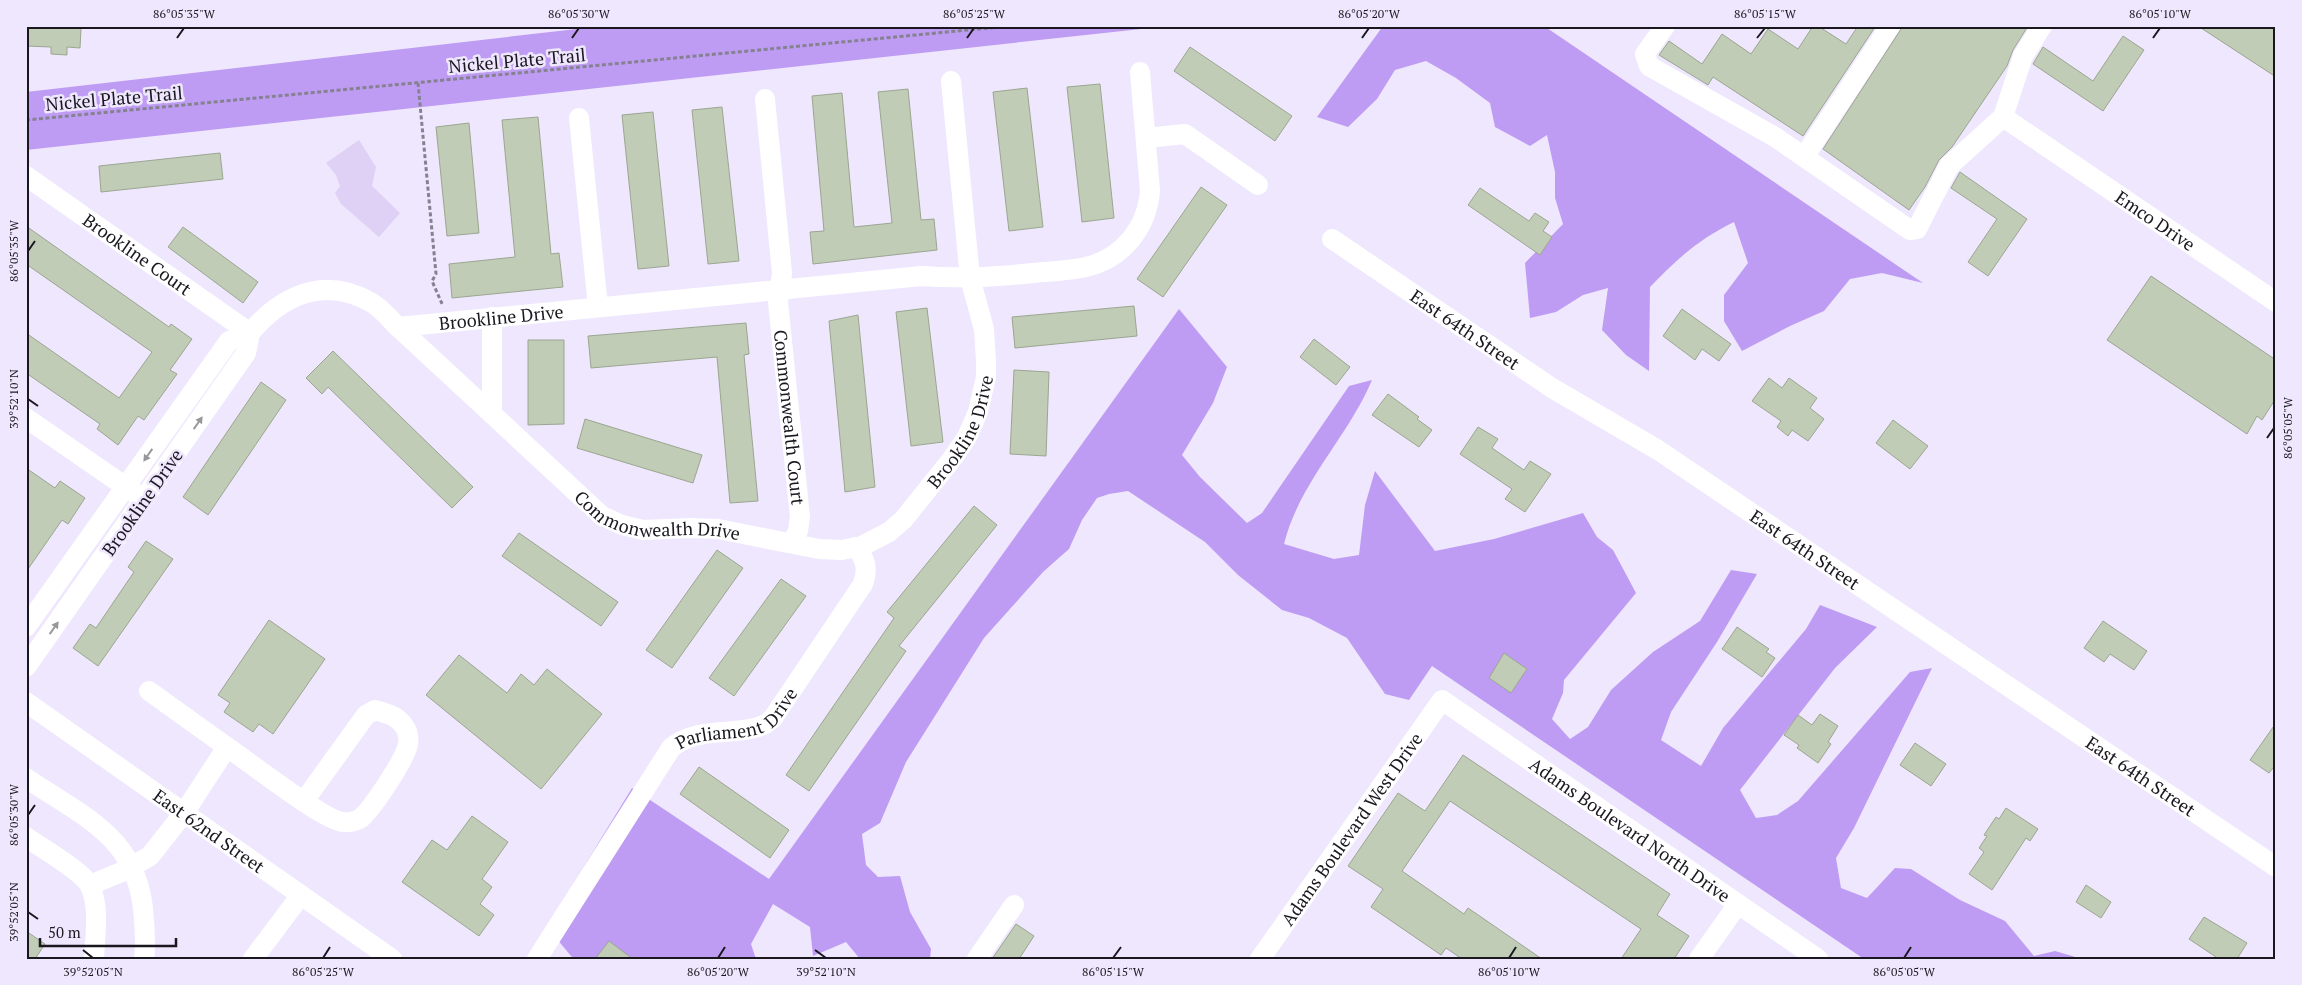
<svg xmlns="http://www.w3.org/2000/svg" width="2302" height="985" viewBox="0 0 2302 985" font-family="'PT Serif',serif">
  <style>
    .green { fill: #ded1f5 }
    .forest { fill: #be9cf3 }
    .building { fill: #c0ccb6; stroke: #9ba691 }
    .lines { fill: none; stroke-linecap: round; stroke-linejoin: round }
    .path { stroke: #868190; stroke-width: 3; stroke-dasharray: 4 2.5; stroke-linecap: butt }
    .minor { stroke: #fff; stroke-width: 20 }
    .oneway { fill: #98979a }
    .ticks { fill: none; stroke: #1a171f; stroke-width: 2 }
    .labels { text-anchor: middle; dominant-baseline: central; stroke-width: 5; stroke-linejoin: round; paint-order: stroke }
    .street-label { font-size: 18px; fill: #1a171f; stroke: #efe7fe }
    .neatline { fill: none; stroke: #1a171f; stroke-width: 2 }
    .ticks-label { font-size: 12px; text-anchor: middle; fill: #1a171f }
  </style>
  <rect width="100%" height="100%" fill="#efe7fe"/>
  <path class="green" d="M359,140L376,167L372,186L400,213L379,237L341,204L335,193L340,186L336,175L326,163Z"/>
  <g class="forest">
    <path d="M603,26H1169L26,150V92Z"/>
    <path d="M1383,26H1544L1923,283L1882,273L1850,279L1824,311L1790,326L1742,351L1724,321V295L1748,263L1734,222C1699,239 1677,259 1650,287L1649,371L1626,355L1602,330L1608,288L1583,295L1556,312L1530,318L1525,263L1563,224L1555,198V172L1547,135L1530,146L1495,127L1490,103L1456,78L1426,61L1395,70L1377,99L1348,127L1317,117Z"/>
    <path d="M1179,309L1227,367L1213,403L1182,455L1200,477L1247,523L1262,513L1349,386L1372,380C1348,437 1299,483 1284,544L1334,559L1359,555L1365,505L1375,471L1435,551L1494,539L1583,513L1597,537L1613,550L1636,593L1564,680L1563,693L1552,719L1570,739L1588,727L1611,690L1653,652L1700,621L1731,570L1757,574L1717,642L1671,712L1661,740L1701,766L1723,728L1806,629L1820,605L1877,627L1835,668L1740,790L1756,818L1777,815L1798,801L1910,672L1932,668L1854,828L1836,858L1841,888L1867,898L1895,868L1911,869L1960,900L2005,921L2034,956L2055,951L2082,959H1864L1432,666L1409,700L1385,694L1347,638L1309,618L1282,610L1238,575L1205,542L1128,491L1109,494L1097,498L1082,520L1069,549L1043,572L984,638L906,762L880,823L862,834L866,865L878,877L900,876L910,912L931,949L930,959H860L846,942L813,956L810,927L773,904L751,944L756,959H576L571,956L547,927L632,788L769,879Z"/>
  </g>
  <g class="building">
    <path d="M26,26L81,28L80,48L67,47V55L51,54V47L26,46Z"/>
    <path d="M1813,26H1818L1846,44L1858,26L1875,27L1803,136L1713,77L1708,85L1659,55L1669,41L1702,64L1722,34L1751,54L1768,29L1798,49Z"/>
    <path d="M1903,26H2028L2013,50L2007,66L1952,147L1939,160L1925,187L1909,210L1823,149Z"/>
    <path d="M2198,26H2276V77Z"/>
    <path d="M2123,36L2144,50L2103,111L2033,64L2043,47L2093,81Z"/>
    <path d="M1190,47L1292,116L1275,141L1174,71Z"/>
    <path d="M1100,84L1114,218L1082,222L1067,87Z"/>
    <path d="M1027,88L1043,227L1009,231L993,92Z"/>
    <path d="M908,89L921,220L934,219L937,250L813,264L810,232L824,231L812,96L842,93L854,227L892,223L878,92Z"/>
    <path d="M722,107L739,261L708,264L692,110Z"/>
    <path d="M653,112L669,266L638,269L622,115Z"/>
    <path d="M538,117L551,254L559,253L563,287L452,298L449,264L515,257L502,120Z"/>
    <path d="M469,123L479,233L447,236L436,127Z"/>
    <path d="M220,153L223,179L101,192L99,166Z"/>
    <path d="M1960,172L2027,219L1988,276L1968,262L1997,219L1951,188Z"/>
    <path d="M1201,187L1227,205L1163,297L1137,279Z"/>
    <path d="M1480,188L1529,221L1535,213L1549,222L1543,231L1552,237L1540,255L1468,205Z"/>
    <path d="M26,226L169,327L171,324L192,339L170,370L177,374L144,420L138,416L118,445L97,429L100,424L26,373V333L119,398L152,352L26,264Z"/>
    <path d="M183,227L258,282L243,303L168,247Z"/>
    <path d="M2151,276L2276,360V398L2262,420L2257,416L2247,434L2107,340Z"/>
    <path d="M1134,306L1137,336L1015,348L1012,317Z"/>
    <path d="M927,308L943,442L911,446L896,312Z"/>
    <path d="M1682,309L1731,344L1719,361L1702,349L1695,360L1663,336Z"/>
    <path d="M858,315L875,487L845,492L829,321Z"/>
    <path d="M746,323L749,354L744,355L758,501L730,503L717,357L591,368L588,336Z"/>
    <path d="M1314,339L1350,367L1336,385L1300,357Z"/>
    <path d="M528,340H564V424L528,425Z"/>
    <path d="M333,351L473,487L452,508L328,387L322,394L306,378Z"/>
    <path d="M1014,370L1049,372L1046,456L1010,454Z"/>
    <path d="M1769,378L1782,388L1789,378L1817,398L1810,408L1824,419L1808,441L1792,430L1788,436L1777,427L1781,421L1752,401Z"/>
    <path d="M261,382L286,400L208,515L183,497Z"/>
    <path d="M1388,394L1419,417L1417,419L1432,430L1419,447L1372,415Z"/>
    <path d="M585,419L702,455L693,483L577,448Z"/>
    <path d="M1893,420L1928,446L1910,469L1876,443Z"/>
    <path d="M1478,427L1498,439L1492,448L1524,470L1530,461L1551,474L1525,512L1505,499L1512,489L1460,454Z"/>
    <path d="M26,468L55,488L60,481L85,498L68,524L62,520L26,572Z"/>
    <path d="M974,506L997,525L899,646L906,651L809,791L786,775L894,618L887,612Z"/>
    <path d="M519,533L618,602L601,626L502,556Z"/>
    <path d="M146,541L173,559L98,666L73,648L90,624L96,628L134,572L128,567Z"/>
    <path d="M717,550L743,568L672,668L646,650Z"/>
    <path d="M781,579L806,596L734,696L709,678Z"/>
    <path d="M269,620L325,659L273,734L259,724L253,732L224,712L230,703L218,695Z"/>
    <path d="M2103,621L2147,651L2134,670L2110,654L2104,662L2084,648Z"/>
    <path d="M1737,627L1769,649L1766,652L1775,658L1762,677L1722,649Z"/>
    <path d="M1504,653L1527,669L1511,693L1489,678Z"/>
    <path d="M459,655L507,693L521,674L534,685L547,669L602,714L541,789L426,695Z"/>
    <path d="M1820,714L1838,726L1828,742L1831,744L1818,763L1797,748L1799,745L1784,735L1798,715L1812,725Z"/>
    <path d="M2276,723V764L2269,773L2250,760Z"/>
    <path d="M1915,743L1946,764L1931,786L1900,765Z"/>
    <path d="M1463,755L1670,894L1657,915L1689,936L1674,959H1621L1641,929L1450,801L1402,871L1464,914L1468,908L1542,959H1462L1446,948L1441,955L1371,907L1383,889L1348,866L1398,793L1425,811Z"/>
    <path d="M699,767L789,830L770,858L680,794Z"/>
    <path d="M2006,808L2038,829L2030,841L2026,838L1992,890L1969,874L1984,852L1979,848L1987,836L1984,835L1996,817L1999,819Z"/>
    <path d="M472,816L508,842L482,879L492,887L480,904L494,915L479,936L402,882L432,840L447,850Z"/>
    <path d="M2086,885L2111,902L2101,918L2076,902Z"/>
    <path d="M2204,917L2247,943L2237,959H2219L2189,939Z"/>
    <path d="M1016,924L1034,936L1019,959H992Z"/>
    <path d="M26,931L45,944L35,959H26Z"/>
    <path d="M609,941L633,959H595Z"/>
  </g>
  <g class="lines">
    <g class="path">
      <path d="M418,83L436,274L432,281L443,306"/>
      <path d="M26,120L1010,26"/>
    </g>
    <g class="minor">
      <path d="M1665,26L1645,54L1649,66L1775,137L1910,230L1917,229L1949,166L2003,117"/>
      <path id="s1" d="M2042,26L2023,56L2003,117L2276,302"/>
      <path id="s2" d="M765,99L782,273L778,302L800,517L798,531L792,543"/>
      <path d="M579,118L598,307"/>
      <path d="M1146,138L1185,134L1258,185"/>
      <path d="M1804,157L1890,26"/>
      <path id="s3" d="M26,176L250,333C282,295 325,275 372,303C382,309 390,319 398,327L922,276C959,279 995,277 1033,273C1050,271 1069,271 1086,267C1122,259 1147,228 1150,191L1140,72"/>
      <path id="s4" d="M1332,239L1552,388L1658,450L2276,867"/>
      <path id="s5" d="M492,317V414L602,516L622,525L643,530L691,528L718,529L819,549L842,550L862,546L889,532L903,520L952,459L967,437L978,412L986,377V362L984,329L970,278L951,81"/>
      <path d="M398,327L492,414"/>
      <path d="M26,418L136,494"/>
      <path d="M26,627L229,341L250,333L246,353L26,667"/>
      <path d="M149,691L227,747"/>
      <path id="s6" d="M26,702L392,959"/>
      <path d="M26,778C87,819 140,838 144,920C145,933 146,946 144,959"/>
      <path d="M26,837C40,847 84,872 90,886C100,907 95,936 94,959"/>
      <path d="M90,885L124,871L150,856L184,813L227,747C248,761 324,821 343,822C348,823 357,821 361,818C372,809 406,758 408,744C409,740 408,733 406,729C399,716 388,714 375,710L366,715L304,801"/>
      <path d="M253,959L301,895"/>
      <path id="s7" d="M537,959L671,748C700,722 751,741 773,718L863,584C868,569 866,559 856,547"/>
      <path d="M977,959L1014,905"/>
      <path id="s8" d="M1260,959L1442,700L1818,959"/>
      <path d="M1699,959L1738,904"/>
    </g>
  </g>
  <defs><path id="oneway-solid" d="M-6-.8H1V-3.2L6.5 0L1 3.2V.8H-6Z" transform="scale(1.25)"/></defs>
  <g class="oneway">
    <use href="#oneway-solid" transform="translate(198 423) rotate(-55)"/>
    <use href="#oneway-solid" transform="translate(148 455) rotate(125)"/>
    <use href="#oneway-solid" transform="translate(54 628) rotate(-55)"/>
  </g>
  <path class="ticks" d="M177,38L184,28M572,38L579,28M967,38L974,28M1362,38L1369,28M1757,38L1765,28M2153,38L2160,28M28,251L35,241M28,399L38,406M2267,438L2274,428M28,815L35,805M28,912L38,919M83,950L93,958M815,950L826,958M323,958L330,947M718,958L725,947M1113,958L1121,947M1509,958L1516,947M1904,958L1911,947"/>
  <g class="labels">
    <g class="street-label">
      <text transform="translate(517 60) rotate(-5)">Nickel Plate Trail</text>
      <text transform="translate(114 98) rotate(-5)">Nickel Plate Trail</text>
      <text stroke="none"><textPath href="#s1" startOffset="284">Emco Drive</textPath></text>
      <text stroke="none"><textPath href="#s3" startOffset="136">Brookline Court</textPath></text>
      <text stroke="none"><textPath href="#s3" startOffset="551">Brookline Drive</textPath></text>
      <text stroke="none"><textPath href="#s4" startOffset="161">East 64th Street</textPath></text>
      <text stroke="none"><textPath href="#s2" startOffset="320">Commonwealth Court</textPath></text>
      <text stroke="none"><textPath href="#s5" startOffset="668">Brookline Drive</textPath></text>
      <text transform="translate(142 502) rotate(-55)">Brookline Drive</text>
      <text stroke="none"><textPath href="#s5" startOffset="301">Commonwealth Drive</textPath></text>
      <text stroke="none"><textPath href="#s4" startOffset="566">East 64th Street</textPath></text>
      <text stroke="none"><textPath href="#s7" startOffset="325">Parliament Drive</textPath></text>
      <text stroke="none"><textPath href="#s4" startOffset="971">East 64th Street</textPath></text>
      <text stroke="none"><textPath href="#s8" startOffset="159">Adams Boulevard West Drive</textPath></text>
      <text stroke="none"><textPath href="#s8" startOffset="545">Adams Boulevard North Drive</textPath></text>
      <text stroke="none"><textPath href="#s6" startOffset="224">East 62nd Street</textPath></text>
    </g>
  </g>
  <rect width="2302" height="985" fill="none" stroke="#efe7fe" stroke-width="55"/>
  <path d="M40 938v8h136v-8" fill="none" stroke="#1a171f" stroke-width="2.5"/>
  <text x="48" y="938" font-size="15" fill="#1a171f" stroke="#efe7fe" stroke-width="4" paint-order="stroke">50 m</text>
  <rect x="28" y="28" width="2246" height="930" class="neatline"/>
  <g class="ticks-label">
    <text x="184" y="18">86°05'35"W</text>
    <text x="579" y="18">86°05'30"W</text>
    <text x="974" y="18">86°05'25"W</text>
    <text x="1369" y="18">86°05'20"W</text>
    <text x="1765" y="18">86°05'15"W</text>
    <text x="2160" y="18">86°05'10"W</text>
    <text transform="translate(14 251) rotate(-90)" y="4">86°05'35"W</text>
    <text transform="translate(14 399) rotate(-90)" y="4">39°52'10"N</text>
    <text transform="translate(2288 428) rotate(-90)" y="4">86°05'05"W</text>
    <text transform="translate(14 815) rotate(-90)" y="4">86°05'30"W</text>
    <text transform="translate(14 912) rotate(-90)" y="4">39°52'05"N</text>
    <text x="93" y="976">39°52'05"N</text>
    <text x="323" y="976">86°05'25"W</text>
    <text x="718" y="976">86°05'20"W</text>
    <text x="826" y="976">39°52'10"N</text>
    <text x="1113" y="976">86°05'15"W</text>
    <text x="1509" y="976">86°05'10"W</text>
    <text x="1904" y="976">86°05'05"W</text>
  </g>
</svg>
